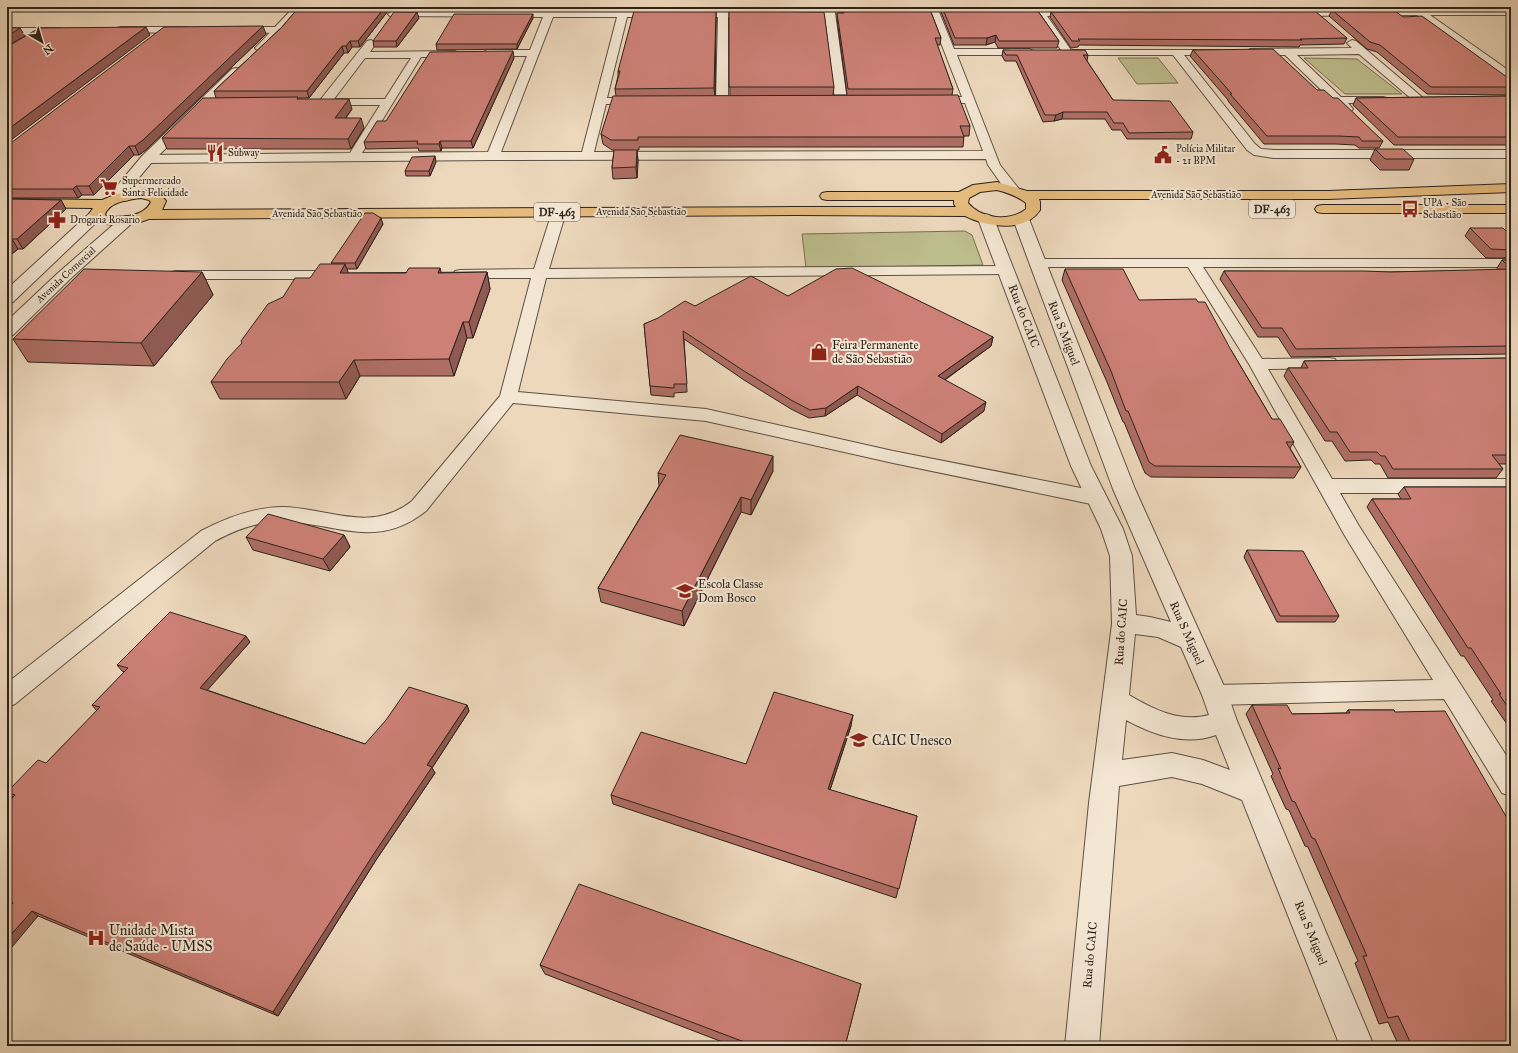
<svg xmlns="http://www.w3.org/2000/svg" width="1518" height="1053" viewBox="0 0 1518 1053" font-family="'IM FELL Great Primer',serif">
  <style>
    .green { fill: #bebd8d; stroke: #767054 }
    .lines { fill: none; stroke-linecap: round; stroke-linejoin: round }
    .minor-casing { stroke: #5d5043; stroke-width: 2 }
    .tertiary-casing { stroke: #5d5043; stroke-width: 2 }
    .primary-casing { stroke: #2d221b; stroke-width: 2 }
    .minor { fill: #f3e6d3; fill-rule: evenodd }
    .tertiary { fill: #f3e6d3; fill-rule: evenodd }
    .primary { fill: #e6bc7e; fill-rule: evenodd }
    .wall { fill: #af6e65; stroke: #2d221b }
    .shaded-wall { fill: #8f5a53; stroke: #2d221b }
    .building { fill: #cc8076; stroke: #2d221b }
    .labels { text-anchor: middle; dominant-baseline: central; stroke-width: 4; stroke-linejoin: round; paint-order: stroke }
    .far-poi-label { font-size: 10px; fill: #2d221b; stroke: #f3e6d3; text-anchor: start }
    .far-street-label { font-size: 10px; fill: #2d221b; stroke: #f3e6d3 }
    .shield { fill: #f3e6d3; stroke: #685d52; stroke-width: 1 }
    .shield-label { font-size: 11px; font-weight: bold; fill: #2d221b }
    .street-label { font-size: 12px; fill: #2d221b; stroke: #f3e6d3 }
    .poi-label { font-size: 12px; fill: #2d221b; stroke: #f3e6d3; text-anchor: start }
    .near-poi-label { font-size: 14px; fill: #2d221b; stroke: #f3e6d3; text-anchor: start }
  </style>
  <rect width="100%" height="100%" fill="#edd8bc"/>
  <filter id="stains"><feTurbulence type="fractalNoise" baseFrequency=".005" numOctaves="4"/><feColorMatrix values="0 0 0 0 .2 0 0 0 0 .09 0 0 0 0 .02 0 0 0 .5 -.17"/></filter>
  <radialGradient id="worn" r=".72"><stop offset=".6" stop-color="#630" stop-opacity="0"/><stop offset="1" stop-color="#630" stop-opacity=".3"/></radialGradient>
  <g class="green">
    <path d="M1118,58H1158L1178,83L1137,84Z"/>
    <path d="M1304,58L1357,59L1402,94H1345Z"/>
    <path d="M965,231L972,235L983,265L806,268L802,234Z"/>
  </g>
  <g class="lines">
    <g class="minor-casing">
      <g id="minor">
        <path d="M718,7H728V11H756L761,14L756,17H728V101L726,103H718L716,101L718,17H690L685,14L690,11H718Z"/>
        <path d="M824,7H834L835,13L847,100L845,102H837L835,100L825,16H798L793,13L798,10H825Z"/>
        <path d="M927,7H937L954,49H1030L1035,52L1030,55H957L1000,165L1019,189L1017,192H1007L988,165L986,159L493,160L147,163L143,162L141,159L143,156L147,155L350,153L380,105H323L319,104L317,102L321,99L367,41L371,40L376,43L370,52L455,51L460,54L455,57H421L362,153L488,152L527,56H487L482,53L487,50H530L543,17L390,16L388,14L393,11L663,12L665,14L663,16L660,17H627L607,98H638L642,99L644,101L642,103L638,104H606L594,152L983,151L965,103H932L928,102L926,100L928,98L932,97H962ZM553,17H617L582,152H501ZM365,58H411L385,99H334Z"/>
        <path d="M1031,7H1041L1043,10L1080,11L1082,13L1080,15L1077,16H1047L1071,50H1222L1223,52L1218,55H1184L1255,144L1261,149L1274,150H1511V158H1274L1254,155L1247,150L1173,55H1056L1055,53L1056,51L1061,50Z"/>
        <path d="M1134,7H1144L1150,13L1148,15H1142Z"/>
        <path d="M1511,9V15H1430L1511,72V80L1507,79L1417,15L1291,16L1286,13L1291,10Z"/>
        <path d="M121,27H187L192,30L187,33L117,32L116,30L117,28Z"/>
        <path d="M237,27H279L284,30L279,33L233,32L232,30Z"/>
        <path d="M7,28H61L66,31L61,34H7Z"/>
        <path d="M1352,40L1356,41L1422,97L1424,99L1422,101H1414L1359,54L1297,55L1341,97H1383L1387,98L1389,100L1387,102L1383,103H1348L1353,109L1351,111H1343L1285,55H1250L1245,52L1250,49L1352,48L1347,43Z"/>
        <path d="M559,208L564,209L566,212L549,269L1006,266L1011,267L1013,270L1011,273L1006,274L546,278L518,392L706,409L893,451L1096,491L1103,493L1106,498L1103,503L1096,505L893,463L706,421L513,403L426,511C376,551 336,522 282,522C258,521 236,530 215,541L15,704L7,707V683L201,531C226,518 254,507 283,507C329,508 370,534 412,501L500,396L531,278H460L455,277L453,274L455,271L460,270L534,269L552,212L554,209Z"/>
        <path d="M1037,259H1511V267H1203L1262,359L1329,358L1335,359L1337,363L1335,367L1329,368L1268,369L1332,479H1511V493H1340L1359,526L1511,763V796L1502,793L1444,699L1215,705L1207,702L1203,695L1207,688L1215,685L1433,680L1345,536L1249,364L1188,267H1037L1032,266L1030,263L1032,260Z"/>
        <path d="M176,271H338L343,272L345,275L343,278L338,279H176L171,278L169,275L171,272Z"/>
      </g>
    </g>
    <g class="tertiary-casing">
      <g id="tertiary">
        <path d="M294,7H305L265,50H257L255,48L257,46Z"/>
        <path d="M236,68L240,69L242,72L240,75L152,162L131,187L129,190L131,197L129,200L124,201L119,200L115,190L117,186L142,156L232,69Z"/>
        <path d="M97,209L102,211L105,214L102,217L13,302L7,303V289L92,211Z"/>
        <path d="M986,214L991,216L994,219L1091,466L1123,529L1132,556L1136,615L1150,617L1171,622L1113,489L1013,219L1016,216L1021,214L1026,216L1029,219L1135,489L1228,695L1237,721L1374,1046H1340L1242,800L1202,784L1172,777L1119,786L1099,1046H1065L1089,803L1112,624L1110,556L1101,529L1071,466L978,219L981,216ZM1135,634L1158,637L1181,647L1202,695L1209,715C1179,723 1153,709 1129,695ZM1126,720C1154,735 1185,746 1216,735L1230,770L1203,760L1172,753L1122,760Z"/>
        <path d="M126,216L131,218L134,221L131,224L70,279L13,335L7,336V321L58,273L121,218Z"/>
      </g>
    </g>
    <g class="primary-casing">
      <g id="primary">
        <path d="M997,182L1027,191H1328L1511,184V192L1328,199H1039L1040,202V210C1025,233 987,227 965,216L796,215L149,219C131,226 114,227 96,222L89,214L93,208L7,207V199L102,200L117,194L141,190L159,193L166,201L162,210L796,207H956L954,204V200H827L822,199L820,196L822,193L827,192H959L973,185ZM997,190C1008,193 1017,196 1026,203V209C1010,222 981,219 968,203L969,198L980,192ZM141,198L149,200L151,202C144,217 121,218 106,216L105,214C111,201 128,200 141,198Z"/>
        <path d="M1322,205H1511V213H1322L1317,212L1315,209L1317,206Z"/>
      </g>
    </g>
    <use href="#minor" class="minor"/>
    <use href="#tertiary" class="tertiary"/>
    <use href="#primary" class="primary"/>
  </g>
  <g class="wall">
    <path d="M299,7H391L360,47H352L348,53H344L309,98H299V99L352,109L346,118L364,128L351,149H167L162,138L216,98L214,91L282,27Z"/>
    <path d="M402,7H427L425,9H403Z"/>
    <rect x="460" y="7" width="187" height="2"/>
    <path d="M841,7H929L941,38L940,45H937L953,89L952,95L970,126L969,136H964L963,147H639V150H637L638,161L637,178L613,179L612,168L614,150H612L603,144L601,134L616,96L615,89L618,76V71L716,18L715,96H730L729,11L834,87L833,95H847L837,19V13H842Z"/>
    <path d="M939,7H1035L1059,41L1057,48H998L995,42L986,45H954Z"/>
    <path d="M1042,7H1129L1128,8H1044Z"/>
    <path d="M1204,7H1320V8H1205Z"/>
    <path d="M1332,10L1403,17L1511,80V95L1427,94L1377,52L1367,49L1329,16Z"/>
    <path d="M1051,12L1347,38L1344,44L1300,45L1299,47L1079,45L1078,47L1071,48L1050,17Z"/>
    <path d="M419,18L397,47H374L373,41Z"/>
    <path d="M533,18L517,49L437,50L436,44Z"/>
    <path d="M266,34L147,149L139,155H134L94,195H82L78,198H7V146Z"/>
    <path d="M1003,50L1088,55L1087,61L1113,100L1193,132L1191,139H1127L1121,130H1112L1105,119H1062L1054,121L1043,122L1016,61H1005L1002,56Z"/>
    <path d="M1193,50L1317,90L1333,98L1383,141L1379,148H1359L1355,145L1336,144H1264L1228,101V100L1190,56Z"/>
    <path d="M514,58L473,148H442L441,151H419L418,148L366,149L364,142L386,121Z"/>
    <path d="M1511,96V145H1394L1353,105L1356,98Z"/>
    <path d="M1375,149L1414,159L1409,170H1380L1370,160Z"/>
    <path d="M436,162L430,176H406L405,171Z"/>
    <path d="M7,199L61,200L66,209L23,249H18L7,258Z"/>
    <path d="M383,224L357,269H347L348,273L487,272L490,289L473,338H467L454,376H360L346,399H220L211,382L283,297L310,278L332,264L331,263Z"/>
    <path d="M1470,228L1511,236V258H1486L1465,236Z"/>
    <path d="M1502,260H1511V354L1291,357L1278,337H1258L1220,279L1224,271L1390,272L1498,270L1497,268Z"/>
    <path d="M1065,269L1139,300L1231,350L1272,419L1294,442L1290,448L1301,467L1294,478L1151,477L1145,473L1124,422H1123L1107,382L1062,280Z"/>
    <path d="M202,272L213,295L154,366L28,362L13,339Z"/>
    <path d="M788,296L993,337L991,346L945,380L984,411L941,443L857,395L825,416L809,418L791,409L744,380L684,339L687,392L674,393V397L651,395L644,324L695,306Z"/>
    <path d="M1511,358V464H1499L1503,469L1496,478H1388L1380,464H1375L1371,460L1345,461L1332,441H1325L1284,376L1288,368H1301L1304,361Z"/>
    <path d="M773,471L751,515L741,512L684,626L601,602L598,588L659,486L658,473Z"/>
    <path d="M1404,487H1511V727H1509L1491,701L1493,700L1464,656H1461L1367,507L1372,499H1401L1398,494Z"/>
    <path d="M344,535L350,547L330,571L253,550L246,537Z"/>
    <path d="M1247,550L1339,616L1335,622H1277L1244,557Z"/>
    <path d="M250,642L207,690L365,744L467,705L469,711L432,768L435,773L376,860L278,1016L7,903V804L13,797L7,792L46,763L97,711L92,705L125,672L122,671L117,665Z"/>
    <path d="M1252,705L1292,714L1346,713L1348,710H1394L1511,1046H1399L1388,1022L1379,1024L1355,963L1358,961L1308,847L1305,846L1289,810L1286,809L1271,776L1273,774L1246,714Z"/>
    <path d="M851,726L830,790L917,816L896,898L613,804L611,795L746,764Z"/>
    <path d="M540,965L861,984L845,1046H733L545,974Z"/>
  </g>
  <g class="shaded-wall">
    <path d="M385,7H391L360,47L358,41Z"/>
    <path d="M716,11V18L715,96L714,88Z"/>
    <path d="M417,12L419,18L397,47L396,41Z"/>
    <path d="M533,14V18L517,49V44Z"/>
    <path d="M263,26L266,34L147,149L139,155L135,146Z"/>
    <path d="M146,27L150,35L7,143V130Z"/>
    <path d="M20,28L25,36L7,46V36Z"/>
    <path d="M996,35L995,42L986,45L987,38Z"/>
    <path d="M350,41L352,47L348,53L346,46Z"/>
    <path d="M342,46L344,53L309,98L307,91Z"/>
    <path d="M513,51L514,58L473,148L471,141Z"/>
    <path d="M349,99L352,109L338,128L335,118Z"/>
    <path d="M1063,112L1062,119L1054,121L1056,115Z"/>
    <path d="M361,118L364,128L351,149L348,139Z"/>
    <path d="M440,141L442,148L441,151L439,144Z"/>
    <path d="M129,146L134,155L94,195L89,186Z"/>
    <path d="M637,150L638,161L637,178L636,167Z"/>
    <path d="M435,156L436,162L430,176L429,171Z"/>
    <path d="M76,186L82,195L78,198L73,189Z"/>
    <path d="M61,200L66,209L23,249L17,239Z"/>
    <path d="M381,218L383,224L357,269L355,263Z"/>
    <path d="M12,239L18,249L7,258V243Z"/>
    <path d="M345,264L351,280L340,273Z"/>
    <path d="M440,268L444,284L438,273Z"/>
    <path d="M202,272L213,295L154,366L141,343Z"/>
    <path d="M487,272L490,289L473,338L469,322Z"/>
    <path d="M463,322L467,338L454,376L449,359Z"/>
    <path d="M993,337L991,346L937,385L938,376Z"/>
    <path d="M354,360L360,376L346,399L339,382Z"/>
    <path d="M858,386L857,395L825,416L826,408Z"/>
    <path d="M986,402L984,411L941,443L942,434Z"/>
    <path d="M773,456V471L751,515V500Z"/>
    <path d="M741,497V512L684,626L682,611Z"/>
    <path d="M344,535L350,547L330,571L323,559Z"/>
    <path d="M246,636L250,642L204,694L200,688Z"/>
    <path d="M467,705L469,711L432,768L435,773L376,860L278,1016L273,1012L427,765Z"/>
    <path d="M853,715L851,726L827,799L828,789Z"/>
    <path d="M32,911L38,916L7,953V939Z"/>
  </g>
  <g class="building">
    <path d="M299,7H385L358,41H350L346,46H342L307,91H214L282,27Z"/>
    <path d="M843,7H929L941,38H935L953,89H848L837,13H844Z"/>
    <path d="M942,7H1035L1059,41H999L996,35L987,38H955Z"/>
    <path d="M1332,10H1394L1403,17L1422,16L1511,80V87H1431L1380,45L1370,42Z"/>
    <path d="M634,11H716L714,88L615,89L620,71H618Z"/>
    <path d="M729,11L824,12L834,87H729Z"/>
    <path d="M1315,11L1347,38L1300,39L1302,40L1078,39L1080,41H1072L1051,12Z"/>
    <path d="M394,12H417L396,41H373Z"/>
    <path d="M454,14H533L517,44H436Z"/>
    <path d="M263,26L143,140L135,146H129L89,186H76L73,189H7V146L164,27Z"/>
    <path d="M146,27L7,130V47L39,28Z"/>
    <path d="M7,28H20L7,36Z"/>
    <path d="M1273,49L1317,90H1324L1333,98H1338L1383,141H1362L1359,137L1339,136H1267L1230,94H1232L1193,50Z"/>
    <path d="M1003,50H1085L1088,55H1083L1113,100L1170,101L1193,132L1129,133L1123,123H1114L1107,112H1063L1056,115H1045L1017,55H1006Z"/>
    <path d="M513,51L471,141H440L439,144H417L418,141L364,142L377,121H386L430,52Z"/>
    <path d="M958,95L970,126H960L964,137H638V140H611L601,134L613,96Z"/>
    <path d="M1511,96V137H1398L1356,98Z"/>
    <path d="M298,97L297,99H349L335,118H361L348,139L162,138L203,98Z"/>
    <path d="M1375,149H1403L1414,159H1385Z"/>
    <path d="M614,150H637L636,167L612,168Z"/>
    <path d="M435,156L429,171H405L412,157Z"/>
    <path d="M7,199L61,200L17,239H12L7,243Z"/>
    <path d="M365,213H373L381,218L355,263H331Z"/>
    <path d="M1470,228H1503L1511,236V250L1491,249Z"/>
    <path d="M1502,260H1511V346L1296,349L1282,328H1262L1224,271H1365L1390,272L1511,269Z"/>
    <path d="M320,264H345L340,273H406L409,268H440L438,273L487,272L469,322H463L449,359L354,360L339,382H211L227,359L242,343L241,341L268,304L283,297L295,278H310Z"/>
    <path d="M852,268L993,337L938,376L986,402L942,434L858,386L826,408L810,410L791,400L744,371L683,331L687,384H674V388L650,386L644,324L658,318L685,301L695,306L751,276L788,296L836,269Z"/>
    <path d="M84,269L202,272L141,343L13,339Z"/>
    <path d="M1065,269H1123L1139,300L1196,299L1198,302H1205L1231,350L1272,419H1280L1294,442H1286L1301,467L1155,466L1149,462L1128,411H1126L1111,371Z"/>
    <path d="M1511,358V455H1492L1503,469H1393L1385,456H1381L1377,452H1350L1337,432H1330L1288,368H1308L1304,361Z"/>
    <path d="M680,435L773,456L751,500L741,497L682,611L598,588L666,475L658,473Z"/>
    <path d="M1404,487H1511V712L1499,694H1501L1471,648H1468L1372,499H1411Z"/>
    <path d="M268,514L344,535L323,559L246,537Z"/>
    <path d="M1247,550L1303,551L1339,616H1280Z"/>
    <path d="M170,612L246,636L200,688L365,744L386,720L409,687L467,705L427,765L432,767L373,855L273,1012L32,911L7,939V910L13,903L7,900V804L15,795L7,792L38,760L46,763L100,707L92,705L128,668L117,665Z"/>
    <path d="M774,692L853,715L828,789L917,816L899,889L611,795L641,732L746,764Z"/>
    <path d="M1252,705H1287L1292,714L1350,713L1348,710H1394L1395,712L1445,711L1511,825V1046H1412L1398,1016L1388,1018L1363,956H1367L1315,839L1312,838L1295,802L1292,801L1278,768L1281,769Z"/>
    <path d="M579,884L861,984L845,1046H755L540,965Z"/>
  </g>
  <defs>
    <g id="restaurant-bare" transform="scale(1.38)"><path d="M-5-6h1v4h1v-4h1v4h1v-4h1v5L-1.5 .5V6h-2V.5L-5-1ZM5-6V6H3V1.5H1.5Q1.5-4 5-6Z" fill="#8f2418" stroke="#f3e6d3" stroke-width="2.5" paint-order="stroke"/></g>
    <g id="civic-bare" transform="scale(1.38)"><path d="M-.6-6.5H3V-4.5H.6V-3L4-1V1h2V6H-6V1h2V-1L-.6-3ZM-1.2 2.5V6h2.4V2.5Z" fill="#8f2418" stroke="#f3e6d3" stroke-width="2.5" paint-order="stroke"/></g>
    <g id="supermarket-bare" transform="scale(1.38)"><path d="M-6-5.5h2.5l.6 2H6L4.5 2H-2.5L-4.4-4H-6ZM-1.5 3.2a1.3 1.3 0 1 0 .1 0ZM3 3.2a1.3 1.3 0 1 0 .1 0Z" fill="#8f2418" stroke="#f3e6d3" stroke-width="2.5" paint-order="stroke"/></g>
    <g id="bus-bare" transform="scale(1.38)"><path d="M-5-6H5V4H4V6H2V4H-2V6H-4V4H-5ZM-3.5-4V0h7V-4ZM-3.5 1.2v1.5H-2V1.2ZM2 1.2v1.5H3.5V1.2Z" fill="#8f2418" stroke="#f3e6d3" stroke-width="2.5" paint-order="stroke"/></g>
    <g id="pharmacy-bare" transform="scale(1.38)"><path d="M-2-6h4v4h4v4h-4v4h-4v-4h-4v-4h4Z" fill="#8f2418" stroke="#f3e6d3" stroke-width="2.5" paint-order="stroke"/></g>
    <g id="shop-bare" transform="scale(1.38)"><path d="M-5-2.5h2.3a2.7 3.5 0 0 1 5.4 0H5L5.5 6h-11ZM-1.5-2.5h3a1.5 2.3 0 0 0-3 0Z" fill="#8f2418" stroke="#f3e6d3" stroke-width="2.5" paint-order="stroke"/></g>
    <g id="school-bare" transform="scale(1.38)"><path d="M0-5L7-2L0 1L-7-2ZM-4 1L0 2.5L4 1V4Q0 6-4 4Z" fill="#8f2418" stroke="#f3e6d3" stroke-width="2.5" paint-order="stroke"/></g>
    <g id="hospital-bare" transform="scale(1.38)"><path d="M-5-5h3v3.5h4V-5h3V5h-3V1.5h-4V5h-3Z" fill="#8f2418" stroke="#f3e6d3" stroke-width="2.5" paint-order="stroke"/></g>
  </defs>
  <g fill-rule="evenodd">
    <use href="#restaurant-bare" x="215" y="153"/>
    <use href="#civic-bare" x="1163" y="155"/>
    <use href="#supermarket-bare" x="109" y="187"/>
    <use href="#bus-bare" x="1410" y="209"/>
    <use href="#pharmacy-bare" x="57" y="220"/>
    <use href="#shop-bare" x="819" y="352"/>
    <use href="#school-bare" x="685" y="591"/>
    <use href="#school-bare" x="859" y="740"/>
    <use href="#hospital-bare" x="96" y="938"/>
  </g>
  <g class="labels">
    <g class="far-poi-label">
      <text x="1176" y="149">Polícia Militar<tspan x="1176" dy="12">- 21 BPM</tspan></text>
      <text x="228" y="153">Subway</text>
      <text x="122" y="181">Supermercado<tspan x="122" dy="12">Santa Felicidade</tspan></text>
      <text x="1423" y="203">UPA - São<tspan x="1423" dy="12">Sebastião</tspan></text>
      <text x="70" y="220">Drogaria Rosario</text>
    </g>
    <g class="far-street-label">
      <text x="1196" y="195">Avenida São Sebastião</text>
      <text x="641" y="212">Avenida São Sebastião</text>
      <text x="317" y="214">Avenida São Sebastião</text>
      <text transform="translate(66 275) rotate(-43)">Avenida Comercial</text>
    </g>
    <g class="shield">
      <rect x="1249" y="200" width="46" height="18" rx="3"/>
      <rect x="534" y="203" width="46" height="18" rx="3"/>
    </g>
    <g class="shield-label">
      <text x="1272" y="209">DF-463</text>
      <text x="557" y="212">DF-463</text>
    </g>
    <g class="street-label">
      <text transform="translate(1024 316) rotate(69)">Rua do CAIC</text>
      <text transform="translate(1064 333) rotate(69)">Rua S Miguel</text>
      <text transform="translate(1121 632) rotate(-86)">Rua do CAIC</text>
      <text transform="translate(1187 633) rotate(66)">Rua S Miguel</text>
      <text transform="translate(1311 933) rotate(68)">Rua S Miguel</text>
      <text transform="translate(1090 955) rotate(-85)">Rua do CAIC</text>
    </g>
    <g class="poi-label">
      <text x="832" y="345">Feira Permanente<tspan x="832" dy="14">de São Sebastião</tspan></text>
      <text x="698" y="584">Escola Classe<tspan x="698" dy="14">Dom Bosco</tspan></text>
    </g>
    <g class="near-poi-label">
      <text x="872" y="740">CAIC Unesco</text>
      <text x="109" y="930">Unidade Mista<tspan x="109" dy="16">de Saúde - UMSS</tspan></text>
    </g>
  </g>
  <rect width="1518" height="1053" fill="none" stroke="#edd8bc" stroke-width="24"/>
  <rect x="8" y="8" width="1502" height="1037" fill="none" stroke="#2d221b" stroke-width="2"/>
  <rect x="12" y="12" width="1494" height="1029" fill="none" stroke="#2d221b"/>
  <g transform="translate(42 42) rotate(142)" stroke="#f3e6d3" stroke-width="3" paint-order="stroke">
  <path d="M0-3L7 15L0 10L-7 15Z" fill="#2d221b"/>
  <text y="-6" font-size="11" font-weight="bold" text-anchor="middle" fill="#2d221b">N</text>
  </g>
  <rect width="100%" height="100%" filter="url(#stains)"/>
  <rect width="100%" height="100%" fill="url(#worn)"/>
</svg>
